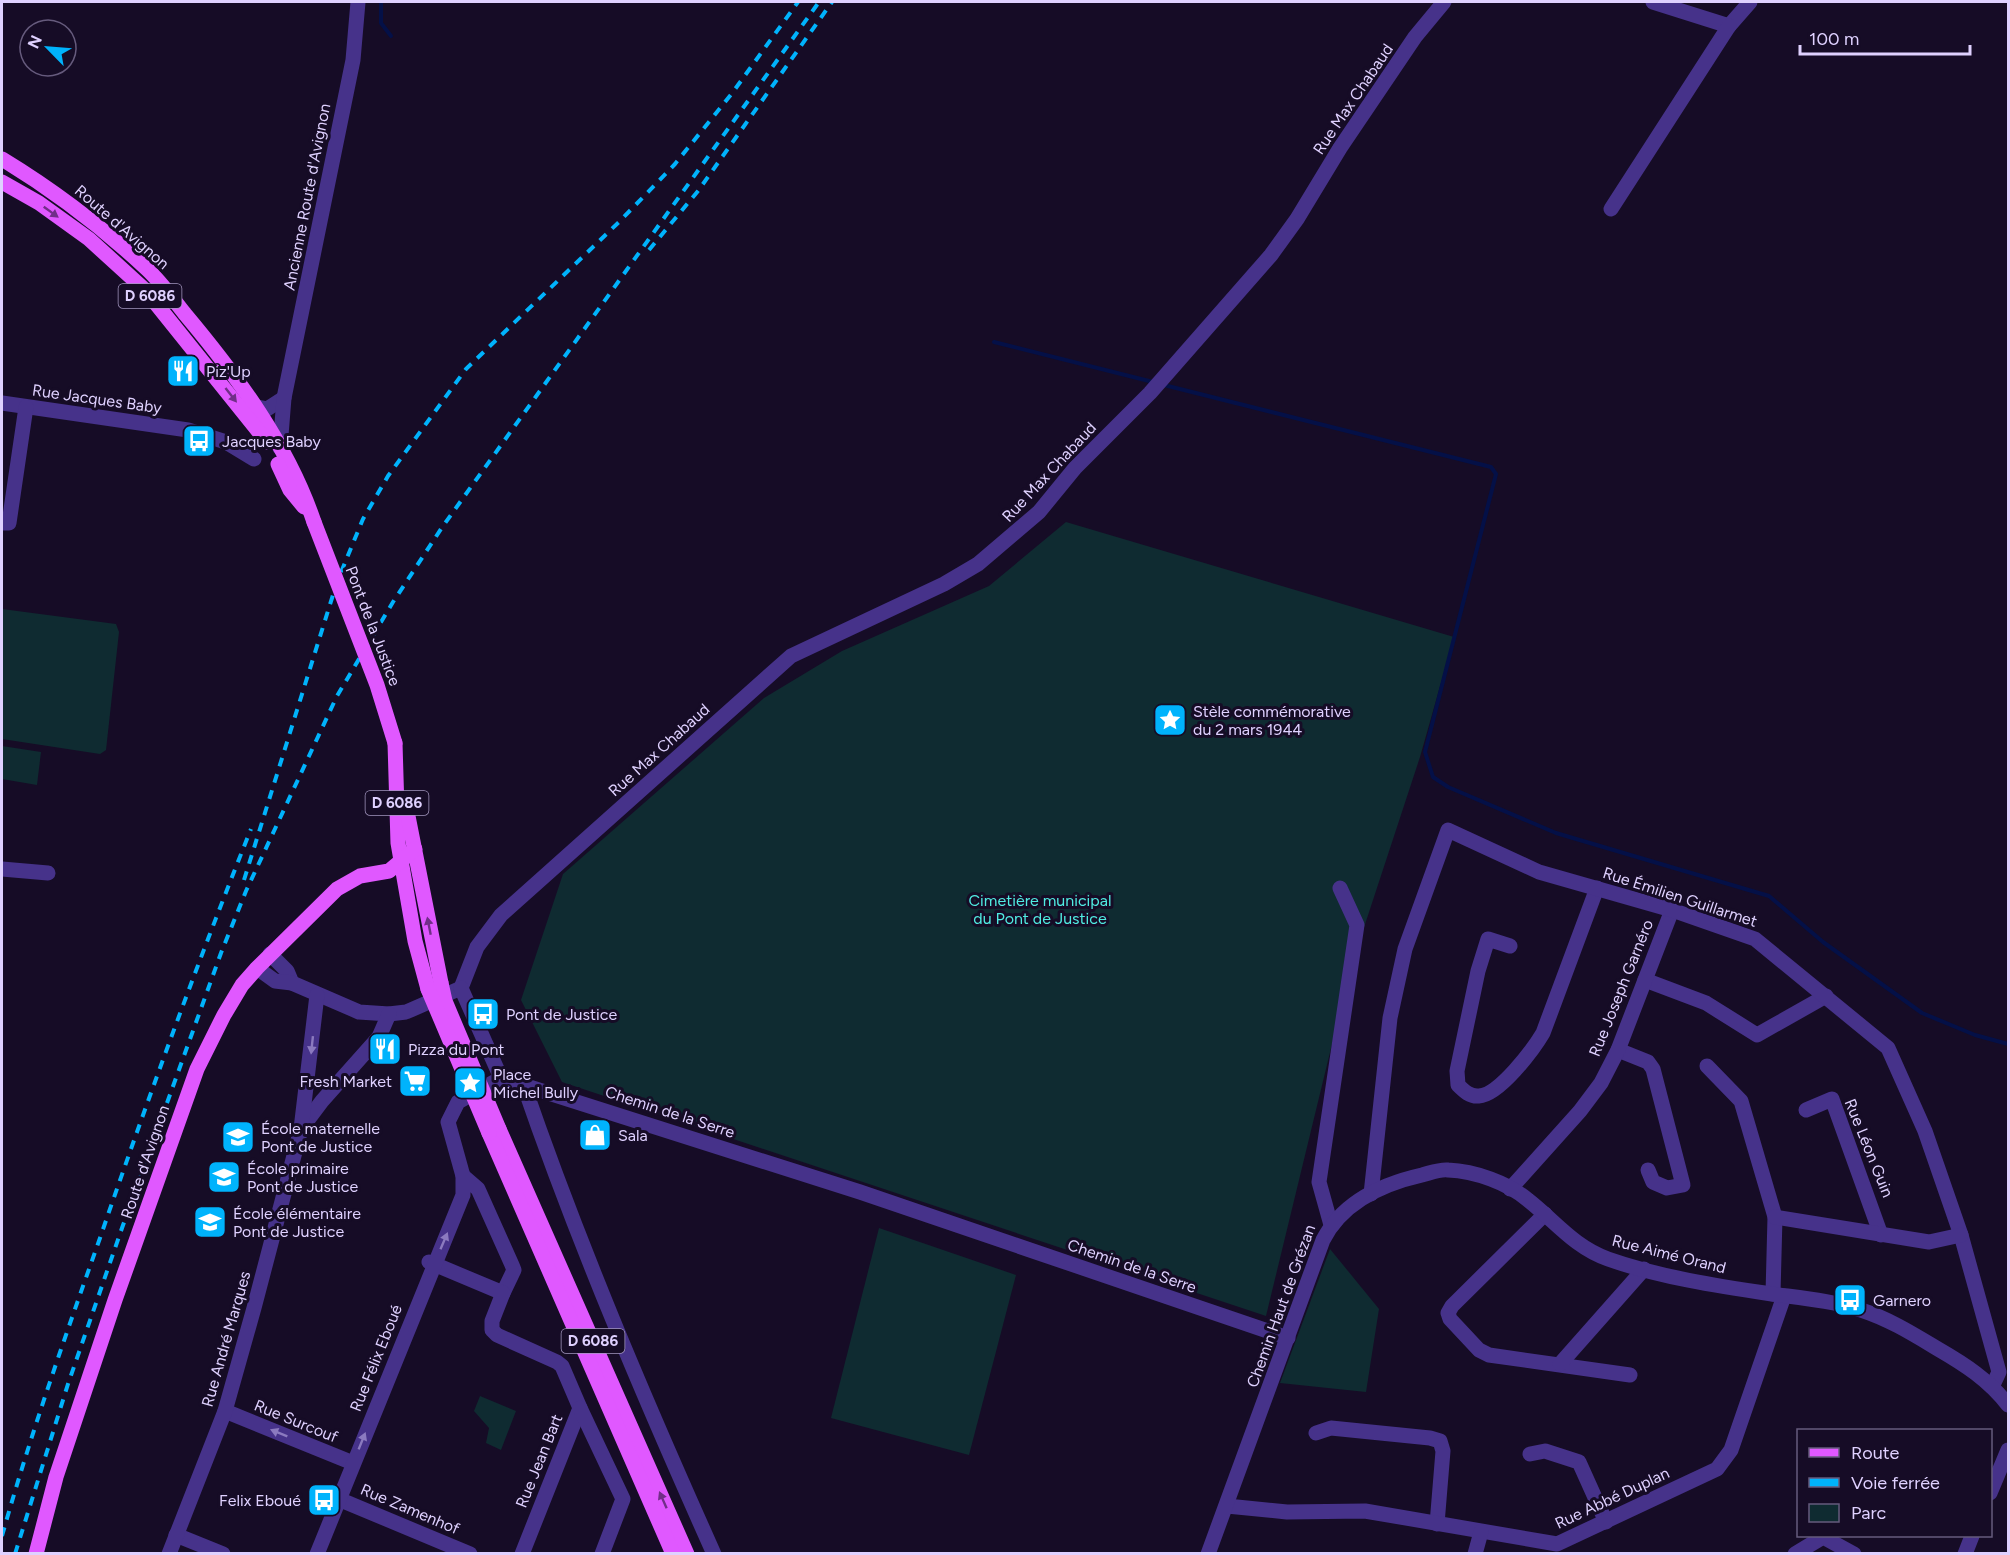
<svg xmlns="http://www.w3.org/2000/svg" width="2010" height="1555" viewBox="0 0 2010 1555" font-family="Figtree,sans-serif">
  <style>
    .green { fill: #0f2b31 }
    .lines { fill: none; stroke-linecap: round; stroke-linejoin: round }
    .stream { stroke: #041047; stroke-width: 4 }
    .minor { stroke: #46328a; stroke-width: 15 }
    .major { stroke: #e058ff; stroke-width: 15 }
    .rail { stroke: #00b3fc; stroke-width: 4; stroke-dasharray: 9 8; stroke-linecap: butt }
    .major-bridge { stroke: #e058ff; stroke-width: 15 }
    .oneway { fill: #712e88 }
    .oneway2 { fill: #8b7abf }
    .labels { text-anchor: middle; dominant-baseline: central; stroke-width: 6; stroke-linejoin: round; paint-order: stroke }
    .shield { fill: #160c26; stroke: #a396be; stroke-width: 1.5 }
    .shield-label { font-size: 15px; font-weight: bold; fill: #dfd1ff }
    .street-label { font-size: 16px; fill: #dfd1ff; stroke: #160c26 }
    .poi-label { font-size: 16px; fill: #dfd1ff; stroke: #160c26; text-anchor: start }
    .park-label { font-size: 16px; fill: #50ece2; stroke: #160c26 }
  </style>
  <rect width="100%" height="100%" fill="#160c26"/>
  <g class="green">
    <path d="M1066,522L1454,637L1420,757L1350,970L1266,1316L562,1082L521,1000L563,874L764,698L842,651L989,586Z"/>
    <path d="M2,609L116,624L119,632L106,750L100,754L2,739Z"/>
    <path d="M2,746L41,752L37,785L2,779Z"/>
    <path d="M879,1228L1016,1275L969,1455L831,1418Z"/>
    <path d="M1330,1249L1379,1309L1366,1392L1280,1383Z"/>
    <path d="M480,1396L516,1411L501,1450L486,1443L489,1428L474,1411Z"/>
  </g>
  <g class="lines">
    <g class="stream">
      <path d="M381,2V23L391,36"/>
      <path d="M994,342L1153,382"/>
      <path d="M1164,385L1491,467L1496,474L1425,752L1433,777L1448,787L1556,833L1769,896L1823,942L1922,1013L1975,1035L2008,1044"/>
    </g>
    <g class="minor">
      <path d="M1653,2L1729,26L1750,2"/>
      <path d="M1611,209L1729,26"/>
      <path d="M2,403L188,430L226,442L254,459"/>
      <path d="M256,407L267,409L284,398"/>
      <path d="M280,448L284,398L353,60L358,2"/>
      <path d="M2,523H9L26,407"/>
      <path d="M2,869L48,873"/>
      <path d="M1510,946L1488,939L1478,971L1457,1071L1458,1085C1464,1091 1470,1097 1479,1096C1499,1095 1533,1050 1543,1033L1597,888"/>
      <path d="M270,954L287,971L292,983"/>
      <path d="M257,968L275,981L292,983L359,1012L389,1014L406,1012L461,988"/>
      <path d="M1645,980L1706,1003L1757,1035L1826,996"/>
      <path d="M461,988L477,947L501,915L791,656L944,584L978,564L1039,512L1075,468L1150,393L1271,255L1297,219L1340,148L1415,37L1444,2"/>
      <path d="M461,988L501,1078"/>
      <path d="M1618,1050L1648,1062L1653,1069L1683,1185L1667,1188L1653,1182L1648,1170"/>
      <path d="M1707,1066L1741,1101L1775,1217L1773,1294"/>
      <path d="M501,1078L860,1192L1288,1338"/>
      <path d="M523,1083C578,1243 645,1400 714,1554"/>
      <path d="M1806,1110L1832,1099L1881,1235"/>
      <path d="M301,1129L322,1101L379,1037L389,1014"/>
      <path d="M463,1176L478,1189L512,1265L514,1270L503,1293"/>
      <path d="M1510,1189L1580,1111L1601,1083L1618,1050L1672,910"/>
      <path d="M1371,1194L1390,1018L1405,949L1448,830L1539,872L1672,910L1755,939L1888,1048L1925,1131L1961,1235L1999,1372L1992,1387"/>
      <path d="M1545,1214L1452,1306L1448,1313L1450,1319L1479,1350L1489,1355L1630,1375"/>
      <path d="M1775,1217L1929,1242L1961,1235"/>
      <path d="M1331,1225L1319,1182L1357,925L1340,888"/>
      <path d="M429,1262L503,1293L492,1321V1330L497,1335L557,1362L562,1366L580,1408L522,1554"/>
      <path d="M1560,1364L1644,1269"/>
      <path d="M580,1408L623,1499L602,1554"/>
      <path d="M225,1411L353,1463"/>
      <path d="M1316,1433L1331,1428L1430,1438L1440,1441L1443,1451L1437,1524"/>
      <path d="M1530,1454L1545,1451L1579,1462L1606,1522"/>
      <path d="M1990,1493L2008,1450"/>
      <path d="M336,1498L470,1554"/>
      <path d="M1227,1506L1287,1512L1365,1511L1557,1544L1717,1469L1731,1450L1784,1296"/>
      <path d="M176,1535L223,1554"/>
      <path d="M169,1554L225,1411L254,1308L301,1129L317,995"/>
      <path d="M317,1554L463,1195V1176L448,1122L458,1102L501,1078"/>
      <path d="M1208,1554L1323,1240C1342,1203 1382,1184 1422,1175C1430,1173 1440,1169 1448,1170C1475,1171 1508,1183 1528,1200C1555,1221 1574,1247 1608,1259C1659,1277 1717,1286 1772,1294C1801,1298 1833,1301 1861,1310C1889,1319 1913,1334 1938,1349C1964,1364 1989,1380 2008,1405"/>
      <path d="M1475,1554L1481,1532"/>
      <path d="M1795,1554L1823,1537L1854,1554"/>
      <path d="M1965,1554L1972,1536"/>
    </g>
    <g class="major">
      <path d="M2,159C53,190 102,227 147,269C161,282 173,299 185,314C237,376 288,445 314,522"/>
      <path d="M2,182L39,203L89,239L145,290L267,442"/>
      <path d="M278,464L290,490L304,507"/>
      <path d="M395,743L398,843L415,941L428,989"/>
      <path d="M405,801L441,983"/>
      <path d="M499,1129L687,1554"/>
      <path d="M489,1133L673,1554"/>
      <path d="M36,1554L56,1477L115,1300L197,1069L224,1015L242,985L257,968L337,889L360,876L389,871L415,849"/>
    </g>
    <g class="rail">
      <path d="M649,250L698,191L832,2"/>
      <path d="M244,880L337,582L363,519L388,476L466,369L620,221L675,164L733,92L798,2"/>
      <path d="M2,1536C30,1436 65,1337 100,1238C147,1101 197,964 251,829"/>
      <path d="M15,1554L68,1384L122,1228L221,953L246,891L337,696L393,602L443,526L819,2"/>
    </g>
    <g class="major-bridge">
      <path d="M314,522L377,685L395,743"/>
      <path d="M441,983L445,1001L499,1129"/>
      <path d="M428,989L489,1133"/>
    </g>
  </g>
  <defs><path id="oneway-solid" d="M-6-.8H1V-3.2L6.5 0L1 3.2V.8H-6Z" transform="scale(1.5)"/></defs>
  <g class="oneway">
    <use href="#oneway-solid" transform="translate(51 212) rotate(36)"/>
    <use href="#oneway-solid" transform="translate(231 395) rotate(52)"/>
    <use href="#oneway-solid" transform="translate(429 926) rotate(-101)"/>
    <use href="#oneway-solid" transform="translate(663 1500) rotate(-114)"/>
  </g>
  <g class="oneway2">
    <use href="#oneway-solid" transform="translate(312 1045) rotate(96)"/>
    <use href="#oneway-solid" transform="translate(444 1241) rotate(-67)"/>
    <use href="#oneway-solid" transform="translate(279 1433) rotate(-158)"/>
    <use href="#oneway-solid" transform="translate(362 1441) rotate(-68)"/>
  </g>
  <defs>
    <g id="restaurant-square" transform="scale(1.725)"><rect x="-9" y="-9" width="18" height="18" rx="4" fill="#00b3fc" stroke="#160c26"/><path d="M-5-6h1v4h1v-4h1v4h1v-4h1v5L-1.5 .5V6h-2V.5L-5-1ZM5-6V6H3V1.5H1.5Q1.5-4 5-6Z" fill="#fff"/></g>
    <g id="bus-square" transform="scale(1.725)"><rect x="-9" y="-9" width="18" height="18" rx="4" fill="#00b3fc" stroke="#160c26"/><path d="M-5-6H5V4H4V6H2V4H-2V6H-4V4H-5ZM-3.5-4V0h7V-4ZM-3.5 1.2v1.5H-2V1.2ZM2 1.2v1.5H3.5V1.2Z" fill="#fff"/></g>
    <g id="sight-square" transform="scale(1.725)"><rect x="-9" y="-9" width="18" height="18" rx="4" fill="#00b3fc" stroke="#160c26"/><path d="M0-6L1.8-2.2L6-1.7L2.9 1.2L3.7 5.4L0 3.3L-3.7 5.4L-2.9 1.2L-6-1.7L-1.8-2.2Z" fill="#fff"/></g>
    <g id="supermarket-square" transform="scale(1.725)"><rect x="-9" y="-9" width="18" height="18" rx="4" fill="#00b3fc" stroke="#160c26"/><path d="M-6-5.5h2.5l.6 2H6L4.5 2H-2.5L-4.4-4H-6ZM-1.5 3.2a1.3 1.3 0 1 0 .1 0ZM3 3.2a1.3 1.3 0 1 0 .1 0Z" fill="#fff"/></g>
    <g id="shop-square" transform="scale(1.725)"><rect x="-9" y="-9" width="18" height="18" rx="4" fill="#00b3fc" stroke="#160c26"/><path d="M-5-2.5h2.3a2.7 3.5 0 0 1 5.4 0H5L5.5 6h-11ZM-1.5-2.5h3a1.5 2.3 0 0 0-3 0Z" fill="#fff"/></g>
    <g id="school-square" transform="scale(1.725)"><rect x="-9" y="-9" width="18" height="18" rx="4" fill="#00b3fc" stroke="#160c26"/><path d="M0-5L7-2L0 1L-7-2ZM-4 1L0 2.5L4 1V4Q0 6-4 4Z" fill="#fff"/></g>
  </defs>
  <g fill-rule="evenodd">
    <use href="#restaurant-square" x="183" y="371"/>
    <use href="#bus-square" x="199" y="441"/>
    <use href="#sight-square" x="1170" y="720"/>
    <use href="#bus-square" x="483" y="1014"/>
    <use href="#restaurant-square" x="385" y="1049"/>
    <use href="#supermarket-square" x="415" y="1081"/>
    <use href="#sight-square" x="470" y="1083"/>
    <use href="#shop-square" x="595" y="1135"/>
    <use href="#school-square" x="238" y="1137"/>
    <use href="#school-square" x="224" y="1177"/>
    <use href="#school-square" x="210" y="1222"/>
    <use href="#bus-square" x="1850" y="1300"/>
    <use href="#bus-square" x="324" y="1500"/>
  </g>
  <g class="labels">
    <g class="shield">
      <rect x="118.5" y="284" width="63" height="24" rx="4.5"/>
      <rect x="365.5" y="791" width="63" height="24" rx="4.5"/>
      <rect x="561.5" y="1329" width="63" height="24" rx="4.5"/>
    </g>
    <g class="shield-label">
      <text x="150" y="296">D 6086</text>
      <text x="397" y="803">D 6086</text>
      <text x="593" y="1341">D 6086</text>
    </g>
    <g class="street-label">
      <text transform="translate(1353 99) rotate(-56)">Rue Max Chabaud</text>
      <text transform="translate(307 197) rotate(-79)">Ancienne Route d'Avignon</text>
      <text transform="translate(122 227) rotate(41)">Route d'Avignon</text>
      <text transform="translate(97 399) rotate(8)">Rue Jacques Baby</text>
      <text transform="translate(1049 472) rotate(-47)">Rue Max Chabaud</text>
      <text transform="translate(373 626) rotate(69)">Pont de la Justice</text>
      <text transform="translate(659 750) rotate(-42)">Rue Max Chabaud</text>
      <text transform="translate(1680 897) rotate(18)">Rue Émilien Guillarmet</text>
      <text transform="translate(1621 988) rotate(-68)">Rue Joseph Garnéro</text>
      <text transform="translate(670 1112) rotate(18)">Chemin de la Serre</text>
      <text transform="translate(1869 1148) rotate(68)">Rue Léon Guin</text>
      <text transform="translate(145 1162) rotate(-71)">Route d'Avignon</text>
      <text transform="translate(1669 1254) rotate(14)">Rue Aimé Orand</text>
      <text transform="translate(1132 1266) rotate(19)">Chemin de la Serre</text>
      <text transform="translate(1281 1306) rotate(-70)">Chemin Haut de Grézan</text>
      <text transform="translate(226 1339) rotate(-74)">Rue André Marques</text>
      <text transform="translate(376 1358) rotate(-68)">Rue Félix Eboué</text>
      <text transform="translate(296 1421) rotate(22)">Rue Surcouf</text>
      <text transform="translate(539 1461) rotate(-68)">Rue Jean Bart</text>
      <text transform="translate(1612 1498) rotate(-25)">Rue Abbé Duplan</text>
      <text transform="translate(410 1509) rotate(23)">Rue Zamenhof</text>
    </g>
    <g class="poi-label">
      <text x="206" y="371">Piz'Up</text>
      <text x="222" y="441">Jacques Baby</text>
      <text x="1193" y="711">Stèle commémorative<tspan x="1193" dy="18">du 2 mars 1944</tspan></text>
      <text x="506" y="1014">Pont de Justice</text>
      <text x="408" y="1049">Pizza du Pont</text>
      <text x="493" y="1074">Place<tspan x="493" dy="18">Michel Bully</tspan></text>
      <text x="392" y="1081" text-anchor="end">Fresh Market</text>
      <text x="261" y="1128">École maternelle<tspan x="261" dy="18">Pont de Justice</tspan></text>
      <text x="618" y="1135">Sala</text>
      <text x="247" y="1168">École primaire<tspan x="247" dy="18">Pont de Justice</tspan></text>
      <text x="233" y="1213">École élémentaire<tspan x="233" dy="18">Pont de Justice</tspan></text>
      <text x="1873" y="1300">Garnero</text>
      <text x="301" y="1500" text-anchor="end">Felix Eboué</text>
    </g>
    <g class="park-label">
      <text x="1040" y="900">Cimetière municipal<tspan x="1040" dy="18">du Pont de Justice</tspan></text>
    </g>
  </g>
  <rect width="2010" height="1555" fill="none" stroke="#dfd1ff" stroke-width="6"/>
  <rect x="1797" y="1429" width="195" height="108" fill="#160c26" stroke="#665b7d" stroke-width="1.5"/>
  <rect x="1809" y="1448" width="30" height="9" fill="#e058ff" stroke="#665b7d" stroke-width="1.5"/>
  <text x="1851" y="1459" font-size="18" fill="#dfd1ff">Route</text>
  <rect x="1809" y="1478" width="30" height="9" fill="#00b3fc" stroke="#665b7d" stroke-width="1.5"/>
  <text x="1851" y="1489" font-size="18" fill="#dfd1ff">Voie ferrée</text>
  <rect x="1809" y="1504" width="30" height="18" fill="#0f2b31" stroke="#665b7d" stroke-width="1.5"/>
  <text x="1851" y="1519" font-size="18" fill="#dfd1ff">Parc</text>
  <g transform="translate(48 48) rotate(295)"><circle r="28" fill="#160c26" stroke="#665b7d" stroke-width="1.5"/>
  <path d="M0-4.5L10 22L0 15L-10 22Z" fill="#00b3fc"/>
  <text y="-9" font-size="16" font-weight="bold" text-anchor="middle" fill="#dfd1ff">N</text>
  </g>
  <path d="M1800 45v9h170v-9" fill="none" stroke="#dfd1ff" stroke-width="3"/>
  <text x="1809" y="45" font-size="18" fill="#dfd1ff" stroke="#160c26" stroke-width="4.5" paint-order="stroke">100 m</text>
</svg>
